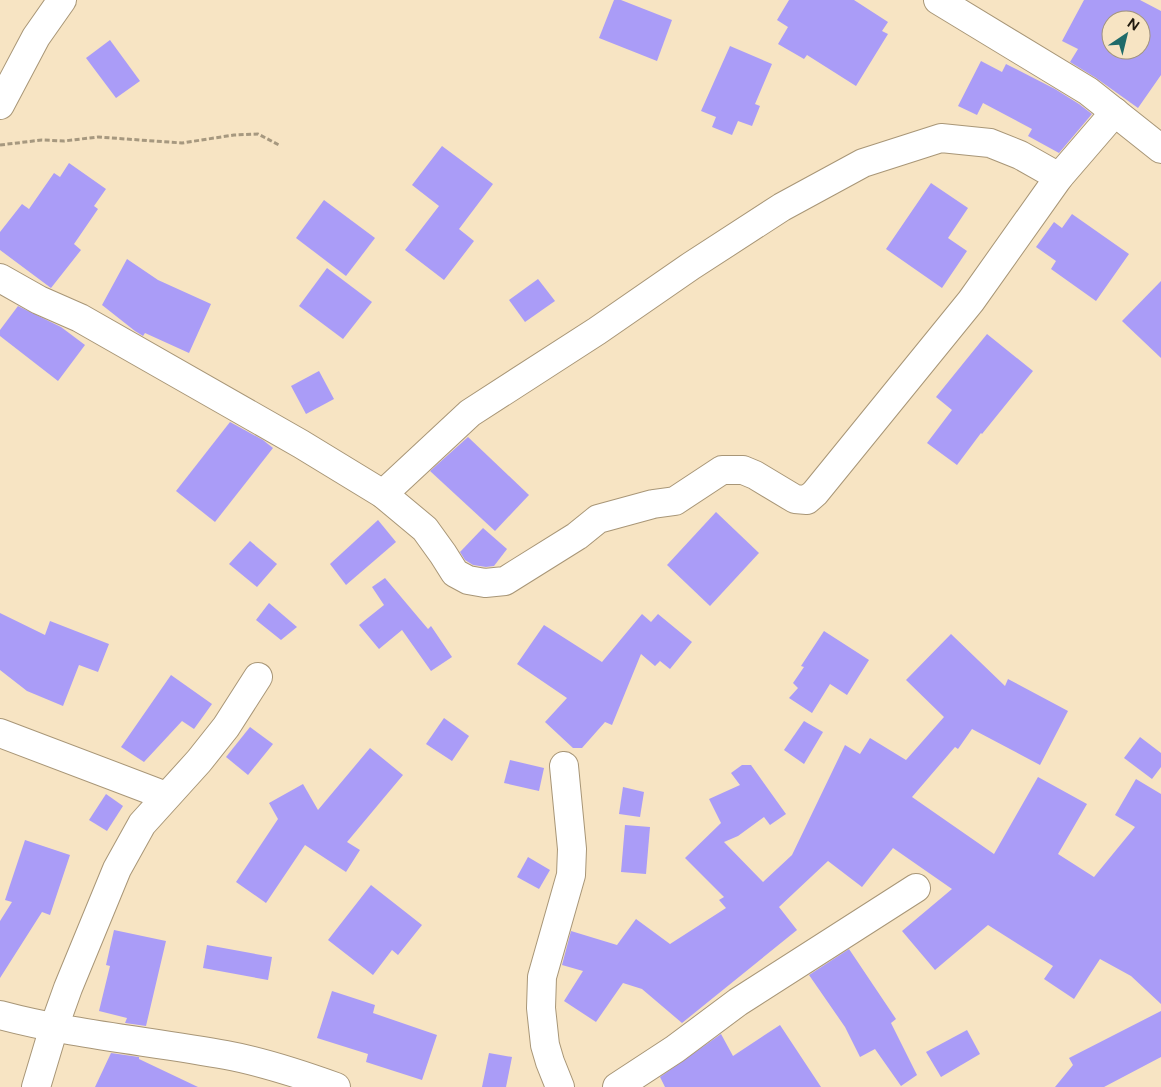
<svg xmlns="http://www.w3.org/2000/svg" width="1161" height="1087" viewBox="0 0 1161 1087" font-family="Figtree,sans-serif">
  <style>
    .building { fill: #aa9cf7; fill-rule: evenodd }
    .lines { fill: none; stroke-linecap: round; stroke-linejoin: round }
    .street-casing { stroke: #a89677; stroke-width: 30 }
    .path { stroke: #a6987f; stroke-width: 3; stroke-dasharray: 5 2.5; stroke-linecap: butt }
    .street { stroke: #fff; stroke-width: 28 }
  </style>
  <rect width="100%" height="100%" fill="#f7e4c3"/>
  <g class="building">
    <path d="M614,0H621L672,20L657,61L599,38Z"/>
    <path d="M789,0H854L888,22L882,31L888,34L856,86L807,55L804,59L778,44L788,27L777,20Z"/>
    <path d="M1084,0H1140L1161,11V75L1138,108L1096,78L1070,62L1078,49L1062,41ZM1111,20H1141V50H1111Z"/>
    <path d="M110,40L140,81L116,98L86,58Z"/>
    <path d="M730,46L772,64L755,104L760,106L752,126L738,121L732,135L712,127L716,117L701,111Z"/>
    <path d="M981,61L1002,72L1006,64L1055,89L1079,104L1092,114L1059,153L1028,136L1032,129L983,103L977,115L958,106Z"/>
    <path d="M442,146L493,184L459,229L474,241L444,280L405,250L439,206L412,185Z"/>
    <path d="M69,163L106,189L94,206L98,209L74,244L81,250L51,288L0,250V232L22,204L29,209L54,173L60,177Z"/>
    <path d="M931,183L968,208L948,238L967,251L942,288L886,249Z"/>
    <path d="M324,200L375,238L346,276L296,238Z"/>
    <path d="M1072,214L1129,254L1096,301L1051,269L1056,261L1036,247L1054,222L1062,228Z"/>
    <path d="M127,259L158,280L211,304L189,353L145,333L143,336L135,331L102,305Z"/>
    <path d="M327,268L372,302L343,339L299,306Z"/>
    <path d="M538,279L555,301L525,322L509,300Z"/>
    <path d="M1161,281V358L1122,321Z"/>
    <path d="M18,306L61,327L85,345L58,381L0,336V330Z"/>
    <path d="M987,334L1033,371L982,434L981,433L957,465L927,443L952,410L936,397Z"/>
    <path d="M319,371L334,399L306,414L291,386Z"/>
    <path d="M230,422L263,440L273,448L215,522L176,491Z"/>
    <path d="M468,437L529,495L495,531L430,471Z"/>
    <path d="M716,512L759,553L710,606L667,565Z"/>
    <path d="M378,520L396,542L346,585L330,564Z"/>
    <path d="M483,528L507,549L494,566L486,567L473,565L465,560L460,552Z"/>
    <path d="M250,541L277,564L257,587L229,564Z"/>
    <path d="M385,578L428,629L431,626L452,657L431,671L402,630L379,649L359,625L384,605L372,587Z"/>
    <path d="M269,603L297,627L281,640L256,620Z"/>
    <path d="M0,613L45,635L50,621L109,644L98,672L79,665L63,706L27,691L0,670Z"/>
    <path d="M642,614L651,622L658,614L692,642L670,669L660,661L655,666L641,654L612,725L605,722L582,748H573L545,722L567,698L517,664L544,625L602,662Z"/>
    <path d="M824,631L869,660L847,695L830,684L812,713L789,698L798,688L793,683L804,667L801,666Z"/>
    <path d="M951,634L1005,686L1008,679L1068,711L1040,765L972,729L958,749L955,747L912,797L994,854L1038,777L1087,804L1058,854L1094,877L1135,827L1115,815L1136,779L1161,794V1004L1131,976L1100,959L1074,999L1044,979L1053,966L988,925L935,970L902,931L952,889L893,848L862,887L828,861L779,907L797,930L682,1023L642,989L623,983L596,1022L564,1001L583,971L562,965L571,931L617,945L636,919L670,944L726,908L719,900L724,897L685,858L721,823L709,799L740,785L731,773L742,765H751L786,814L770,825L764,817L738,836L724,842L763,882L792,855L845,745L860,754L870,738L906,760L944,717L906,680Z"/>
    <path d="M171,675L212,704L194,729L182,721L144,762L121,747Z"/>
    <path d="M444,718L469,736L452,761L426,744Z"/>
    <path d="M804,721L823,732L804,764L784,750Z"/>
    <path d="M250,727L273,744L248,775L226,757Z"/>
    <path d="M1140,737L1161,753V767L1152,779L1124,758Z"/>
    <path d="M370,748L403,775L347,842L360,850L346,872L305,845L266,903L236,882L278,819L269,803L303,784L318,810Z"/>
    <path d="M510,760L544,768L539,791L504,783Z"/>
    <path d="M623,787L644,792L640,817L619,814Z"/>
    <path d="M106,794L123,806L107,831L89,820Z"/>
    <path d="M625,825L650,827L646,874L621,872Z"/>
    <path d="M25,840L70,855L50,915L42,912L0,978V921L12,902L5,900Z"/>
    <path d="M528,857L550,870L539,889L517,877Z"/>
    <path d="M371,885L422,925L398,955L392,950L373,975L328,940Z"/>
    <path d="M114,930L166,941L146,1026L125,1023L127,1018L99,1011L110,966L106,965Z"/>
    <path d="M207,945L272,957L268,980L203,968Z"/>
    <path d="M849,949L896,1019L891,1023L917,1075L901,1086L875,1049L860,1057L845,1027L809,975Z"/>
    <path d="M332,991L375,1005L373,1013L437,1035L422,1080L366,1062L368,1054L317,1038Z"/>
    <path d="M1161,1011V1057L1104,1087H1055L1073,1065L1069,1058Z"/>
    <path d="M780,1025L821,1087H665L660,1077L721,1034L733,1056Z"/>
    <path d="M967,1030L980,1054L941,1077L926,1052Z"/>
    <path d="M111,1053L139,1057V1059L198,1087H95Z"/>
    <path d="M489,1053L512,1057L506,1087H482Z"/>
  </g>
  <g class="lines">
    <g class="street-casing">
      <g id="street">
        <path d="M938,0L1088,91L1161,149"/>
        <path d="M0,105L36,37L62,0"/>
        <path d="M0,278L39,300L80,318L301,444L383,494L425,529L443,554L455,573L468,580L485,583L505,581L577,536L598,519L653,504L675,501L722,470H743L755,475L795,499L807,500L815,493L971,301L1059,177L1115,112"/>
        <path d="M383,494L470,413L597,331L691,266L782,207L863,163L941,138L990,143L1020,155L1059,177"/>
        <path d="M0,733L166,796"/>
        <path d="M0,1015C74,1035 151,1041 226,1055C264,1062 300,1074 336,1087"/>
        <path d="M36,1087L54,1027L68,988L117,869L142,824L199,761L226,727L258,677"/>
        <path d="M560,1087L550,1062L545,1045L541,1008L542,977L571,875L572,849L564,766"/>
        <path d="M617,1087L675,1049L738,1002L916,888"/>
      </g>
    </g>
    <path class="path" d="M0,145L42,140L64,141L98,137L182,143L234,135L258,134L279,145"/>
    <use href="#street" class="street"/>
  </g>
  <g transform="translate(1126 35) rotate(35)"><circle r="24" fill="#f7e4c3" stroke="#a1947b"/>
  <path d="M0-4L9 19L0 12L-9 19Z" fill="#1f6b6a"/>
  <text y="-8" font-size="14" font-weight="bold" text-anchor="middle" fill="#211b0f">N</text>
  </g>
</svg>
